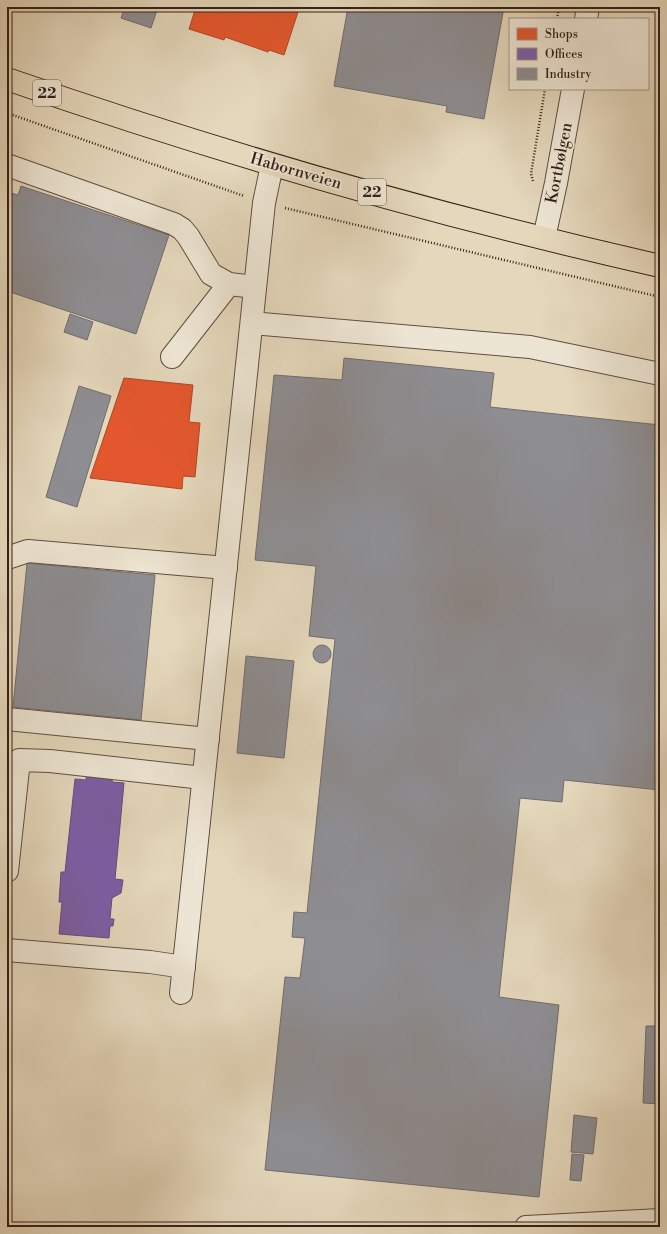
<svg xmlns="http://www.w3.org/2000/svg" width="667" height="1234" viewBox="0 0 667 1234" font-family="'Libre Bodoni',serif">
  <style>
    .shops { fill: #e4572e; stroke: #af4627 }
    .offices { fill: #7b5ea7; stroke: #664b7c }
    .industry { fill: #8d8d92; stroke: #726c6d }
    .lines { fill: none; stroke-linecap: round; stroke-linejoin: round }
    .minor-casing { stroke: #604e41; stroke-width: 24 }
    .highway-casing { stroke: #342018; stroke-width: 24 }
    .path { stroke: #342018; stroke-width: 2.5; stroke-dasharray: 1 2; stroke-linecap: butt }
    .minor { stroke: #ede5d3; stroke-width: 22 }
    .highway { stroke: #e4d7bb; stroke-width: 22 }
    .labels { text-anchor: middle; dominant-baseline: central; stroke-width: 4; stroke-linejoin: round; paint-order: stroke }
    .shield { fill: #ede5d3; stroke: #6c5b50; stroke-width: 1 }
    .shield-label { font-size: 15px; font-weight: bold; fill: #342018 }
    .street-label { font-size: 16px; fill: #342018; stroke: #ede5d3 }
  </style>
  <rect width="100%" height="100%" fill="#e4d7bb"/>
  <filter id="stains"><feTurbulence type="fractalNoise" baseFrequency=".005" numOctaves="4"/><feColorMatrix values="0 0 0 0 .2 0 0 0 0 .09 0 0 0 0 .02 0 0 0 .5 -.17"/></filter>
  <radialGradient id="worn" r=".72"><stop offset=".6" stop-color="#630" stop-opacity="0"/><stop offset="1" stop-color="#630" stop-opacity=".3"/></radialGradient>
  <g class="shops">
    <path d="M196,7H292L299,9L284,55L269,50L268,52L225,37L224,40L189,29Z"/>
    <path d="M124,378L193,385L189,422L200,423L195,477L183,476L182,489L90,478Z"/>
  </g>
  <path class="offices" d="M87,770L113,773L112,782L124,783L115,879L123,880L121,893L112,898L110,919H114L113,926H110L109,938L59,934L62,902H59L61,872H65L75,779L86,780Z"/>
  <g class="industry">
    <path d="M125,7H158L151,28L121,18Z"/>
    <path d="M348,7H504L484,119L446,112L447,106L334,86Z"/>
    <path d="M21,186L169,235L136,334L7,291V192L18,195Z"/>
    <path d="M70,314L93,322L87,340L64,332Z"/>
    <path d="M344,358L494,373L490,407L660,425V790L564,780L562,802L520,798L499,997L559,1005L539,1197L265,1170L285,977L300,978L305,938L292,937L294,912L307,913L335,639L309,636L316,566L255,560L274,375L342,380Z"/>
    <path d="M79,386L111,396L77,507L46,497Z"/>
    <path d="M27,563L155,575L141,720L13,707Z"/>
    <circle cx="322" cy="654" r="9"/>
    <path d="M246,656L294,661L284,758L237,753Z"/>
    <path d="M646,1026H660V1104L643,1103Z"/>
    <path d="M574,1115L597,1118L593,1154L571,1152Z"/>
    <path d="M572,1154L584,1155L581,1181L570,1180Z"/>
  </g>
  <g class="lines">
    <g class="minor-casing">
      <g id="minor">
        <path d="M586,19L588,7"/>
        <path d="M7,165L174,224L182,229L188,236L211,274L229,284L255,287"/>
        <path d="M544,238L556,183L573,89"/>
        <path d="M252,323L530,347L660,374"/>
        <path d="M172,357L229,284"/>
        <path d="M7,558L28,551L226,568"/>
        <path d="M7,719L208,739"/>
        <path d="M7,871L19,760L50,761L203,778"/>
        <path d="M7,950L150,962L184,967"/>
        <path d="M181,993L264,203L272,165"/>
        <path d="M526,1227L660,1220"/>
      </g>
    </g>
    <g class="highway-casing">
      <path id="highway" d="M7,79C221,153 439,216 660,266"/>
    </g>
    <g class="path">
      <path d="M557,19L559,7"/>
      <path d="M7,113L244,196"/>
      <path d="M533,181L531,174L545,89"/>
      <path d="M285,208L660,297"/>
    </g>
    <use href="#minor" class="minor"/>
    <use href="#highway" class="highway"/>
  </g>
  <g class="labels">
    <g class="shield">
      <rect x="33" y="80" width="28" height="26" rx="3"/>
      <rect x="358" y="179" width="28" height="26" rx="3"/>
    </g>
    <g class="shield-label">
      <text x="47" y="93">22</text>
      <text x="372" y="192">22</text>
    </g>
    <g class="street-label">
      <text transform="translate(559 163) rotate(-79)">Kortbølgen</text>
      <text transform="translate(296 171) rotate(16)">Habornveien</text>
    </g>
  </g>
  <rect width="667" height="1234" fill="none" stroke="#e4d7bb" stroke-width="24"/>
  <rect x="8" y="8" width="651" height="1218" fill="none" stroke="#342018" stroke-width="2"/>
  <rect x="12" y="12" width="643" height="1210" fill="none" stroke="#342018"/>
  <rect x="509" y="18" width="140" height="72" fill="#ede5d3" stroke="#a39688"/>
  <rect x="517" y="28" width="20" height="12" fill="#e4572e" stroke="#a39688"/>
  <text x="545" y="38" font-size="12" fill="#342018">Shops</text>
  <rect x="517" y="48" width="20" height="12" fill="#7b5ea7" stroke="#a39688"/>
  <text x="545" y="58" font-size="12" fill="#342018">Offices</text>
  <rect x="517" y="68" width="20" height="12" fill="#8d8d92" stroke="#a39688"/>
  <text x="545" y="78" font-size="12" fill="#342018">Industry</text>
  <rect width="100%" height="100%" filter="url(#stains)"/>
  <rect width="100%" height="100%" fill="url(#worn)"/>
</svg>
